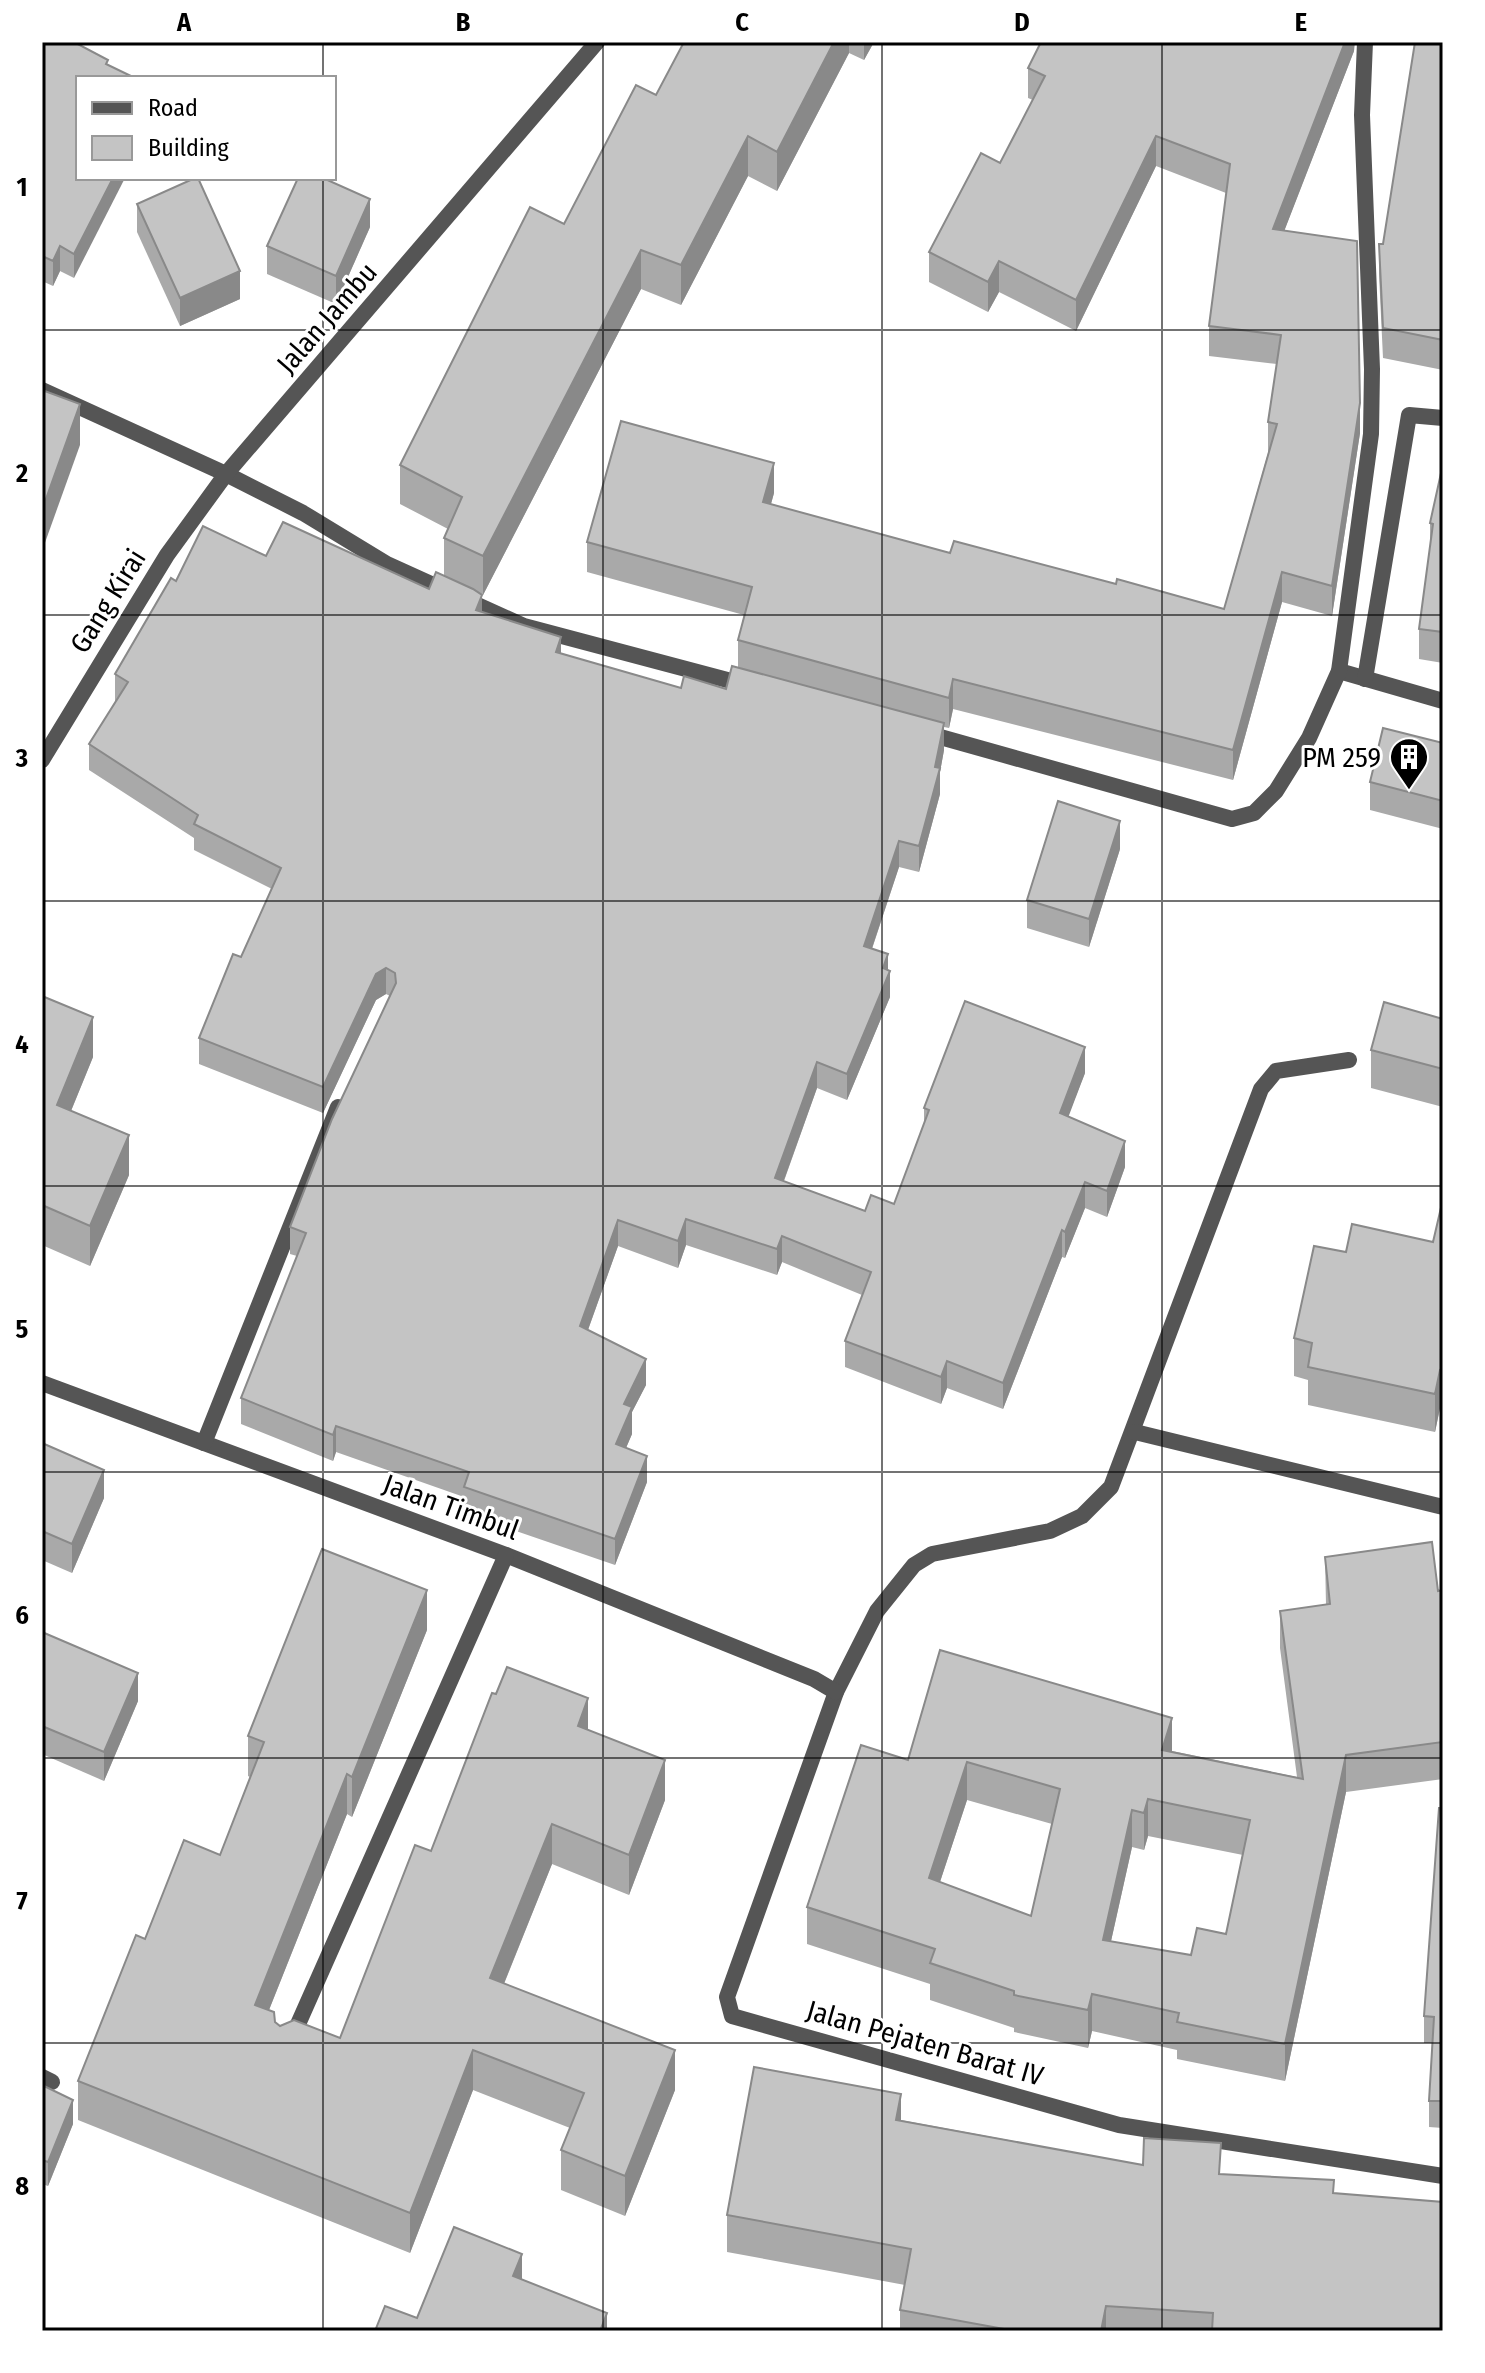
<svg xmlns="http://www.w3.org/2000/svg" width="1485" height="2373" viewBox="0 0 1485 2373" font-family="'Fira Sans Condensed',sans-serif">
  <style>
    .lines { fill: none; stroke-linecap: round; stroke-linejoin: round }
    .minor { stroke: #555; stroke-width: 16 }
    .wall { fill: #a9a9a9; fill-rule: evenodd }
    .shaded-wall { fill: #898989 }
    .building { fill: #c4c4c4; stroke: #898989; stroke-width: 2; fill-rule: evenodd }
    .grid { fill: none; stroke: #000; stroke-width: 2; stroke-opacity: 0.55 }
    .labels { text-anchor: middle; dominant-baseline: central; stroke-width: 6; stroke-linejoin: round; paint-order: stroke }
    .street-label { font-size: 28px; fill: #000; stroke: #fff }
    .poi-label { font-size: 28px; fill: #000; stroke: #fff; text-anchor: end }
    .neatline { fill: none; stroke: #000; stroke-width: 3 }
    .grid-label { font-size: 26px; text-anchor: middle; font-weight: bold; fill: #000 }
  </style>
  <rect width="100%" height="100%" fill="#fff"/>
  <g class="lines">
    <g class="minor">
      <path d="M42,390L226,474L303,513L387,564L524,626L750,686"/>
      <path d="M1339,671L1443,701"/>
      <path d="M1365,679L1409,415L1443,418"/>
      <path d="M926,733L1232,819L1254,813L1276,791L1309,738L1339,671L1371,434L1372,369L1362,115L1365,42"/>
      <path d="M42,760L167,555L226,474L597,42"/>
      <path d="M1349,1060L1276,1071L1261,1089L1111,1487L1082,1516L1050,1531L932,1554L914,1565L877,1611L836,1692L727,1997L732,2016L1119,2125L1443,2176"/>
      <path d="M42,1383L506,1555L814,1679L836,1692"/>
      <path d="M1135,1432L1443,1507"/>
      <path d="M204,1443L338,1107"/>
      <path d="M291,2040L506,1555"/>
      <path d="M42,2077L52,2082"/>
    </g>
  </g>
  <g class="wall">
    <path d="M42,42H74V278L60,271L53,286L42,281Z"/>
    <path d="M684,42H874L864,60L849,53L777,191L748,176L681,305L641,289L483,595L480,594L482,612L561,654L681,688L726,689L738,667V640L744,615L587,572V542L774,493L771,504L950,553L1116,584L1224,609L1268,453V422L1277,364L1209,356V326L1226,193L1156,166L1076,331L999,292L988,312L929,282V252L1000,163L1033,100L1028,98V68L1354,51L1284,231L1360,433L1332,616L1282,602L1233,780L953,709L949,728L944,727V750L940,772V794L919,872L899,867L872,949L888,970L890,997L847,1100L817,1088L784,1181L865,1211L894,1204L924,1125V1108L1085,1073L1068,1116L1125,1167L1107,1217L1085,1208L1065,1258L1062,1257L1003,1409L947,1388L941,1404L845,1367V1341L862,1295L782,1262L777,1275L686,1245L678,1268L618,1246L588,1330L646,1385L632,1412V1434L626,1448L647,1482L615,1565L464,1513V1497L336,1452L333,1461L241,1424V1398L297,1256L290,1254V1227L390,996L386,994L376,1000L323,1113L199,1064V1038L241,957L272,889L194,850V838L89,770V744L116,701H115V674L176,581L266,556L429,589L444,576V538L448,529L400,504V465L564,224L656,95Z"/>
    <path d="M1443,42V370L1383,358L1379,274V244H1383Z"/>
    <path d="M137,204L240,299L180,326L137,232Z"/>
    <path d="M370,227L336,304L267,274V246Z"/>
    <path d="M1443,464V663L1419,659V629L1430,546V523Z"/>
    <path d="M1443,743V829L1370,810V782Z"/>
    <path d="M1120,849L1089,947L1027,928V900Z"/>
    <path d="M42,996L93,1057L71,1111L129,1175L90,1266L42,1245Z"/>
    <path d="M1443,1019V1107L1371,1088V1050Z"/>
    <path d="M1443,1199V1409L1440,1408L1435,1432L1308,1405V1380L1294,1376V1338L1346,1252L1433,1242Z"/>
    <path d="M42,1444L104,1498L72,1573L42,1560Z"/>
    <path d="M1325,1557L1438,1591L1443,1590V1779L1346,1792L1285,2081L1177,2059V2050L1092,2031L1088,2048L1014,2032V2028L930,2000V1984L807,1944V1907L908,1760L1172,1751L1297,1777L1280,1648V1611L1326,1605ZM967,1800L1052,1824L1031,1916L940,1882ZM1148,1836L1243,1855L1226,1934L1191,1955L1111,1941L1132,1847L1144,1850Z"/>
    <path d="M427,1630L352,1817L347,1814L269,2010L275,2022L280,2026L340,2038L431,1851L588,1730L665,1800L629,1895L552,1864L504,1984L675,2090L625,2216L561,2190V2150L570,2128L473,2090L410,2253L78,2120V2081L145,1939L220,1855L250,1777L248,1776V1736Z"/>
    <path d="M42,1632L138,1701L104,1781L42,1754Z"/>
    <path d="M1443,1808V2128L1429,2127V2101L1432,2043H1424V2016Z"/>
    <path d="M42,2085L73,2124L48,2186L42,2184Z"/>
    <path d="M901,2120L1143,2165L1221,2174L1334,2193L1443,2331H900V2310L905,2285L727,2252V2215Z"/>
  </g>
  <g class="shaded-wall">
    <path d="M834,42H849V53L777,191V152Z"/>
    <path d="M864,42H874L864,60Z"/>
    <path d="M1345,42H1355L1354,51L1273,260V229Z"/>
    <path d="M748,136V176L681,305V265Z"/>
    <path d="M1156,136V166L1076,331V300Z"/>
    <path d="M113,178H125L74,278V254Z"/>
    <path d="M370,199V227L336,304V276Z"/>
    <path d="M60,246V271L53,286V261Z"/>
    <path d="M641,250V289L483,595V556Z"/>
    <path d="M999,261V292L988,312V282Z"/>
    <path d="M240,271V299L180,326V298Z"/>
    <path d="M1360,403V433L1332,616V586Z"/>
    <path d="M80,404V445L42,551V510Z"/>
    <path d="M774,463V493L763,532V502Z"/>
    <path d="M1282,572V602L1233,780V750Z"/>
    <path d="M482,595V622L476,610Z"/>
    <path d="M561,637V663L556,652Z"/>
    <path d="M953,679V709L949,728V698Z"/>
    <path d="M944,723V750L940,772V794L919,872V846Z"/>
    <path d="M1120,821V849L1089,947V919Z"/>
    <path d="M899,841V867L864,972V946Z"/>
    <path d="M888,954V977L890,971V997L847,1100V1074Z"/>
    <path d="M386,968V994L376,1000L323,1113V1087L376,974Z"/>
    <path d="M93,1017V1057L57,1145V1105Z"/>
    <path d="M1085,1047V1073L1060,1139V1113Z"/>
    <path d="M817,1062V1088L775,1205V1178Z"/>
    <path d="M129,1135V1175L90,1266V1226Z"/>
    <path d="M1125,1141V1167L1107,1217V1191Z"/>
    <path d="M1085,1182V1208L1065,1258V1232Z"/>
    <path d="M686,1219V1245L678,1268V1241Z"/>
    <path d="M618,1220V1246L580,1352V1326Z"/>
    <path d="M1062,1230V1257L1003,1409V1383Z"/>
    <path d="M782,1236V1262L777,1275V1249Z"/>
    <path d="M646,1359V1385L632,1412V1434L616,1471V1444L624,1404Z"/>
    <path d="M947,1361V1388L941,1404V1377Z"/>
    <path d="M1440,1370V1408L1435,1432V1394Z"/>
    <path d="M45,1381V1409L42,1417V1388Z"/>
    <path d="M336,1426V1452L333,1461V1435Z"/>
    <path d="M647,1456V1482L615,1565V1539Z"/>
    <path d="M104,1470V1498L72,1573V1544Z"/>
    <path d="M427,1590V1630L352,1817V1777Z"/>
    <path d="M138,1673V1701L104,1781V1752Z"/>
    <path d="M588,1698V1738L578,1726Z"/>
    <path d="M1172,1718V1755L1162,1750Z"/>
    <path d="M1346,1755V1792L1285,2081V2044Z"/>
    <path d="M665,1760V1800L629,1895V1855Z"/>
    <path d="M967,1762V1800L929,1915V1878Z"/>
    <path d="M347,1774V1814L255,2045V2005Z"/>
    <path d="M1148,1799V1836L1144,1850V1813Z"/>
    <path d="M1132,1810V1847L1103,1977V1940Z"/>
    <path d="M552,1824V1864L490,2018V1978Z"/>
    <path d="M1092,1994V2031L1088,2048V2010Z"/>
    <path d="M473,2050V2090L410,2253V2213Z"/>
    <path d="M675,2050V2090L625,2216V2176Z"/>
    <path d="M901,2094V2131L896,2120Z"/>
    <path d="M73,2100V2124L48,2186V2162Z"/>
    <path d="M522,2254V2293L513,2276Z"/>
    <path d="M1106,2306V2331H1101Z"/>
    <path d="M607,2313V2331H600Z"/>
  </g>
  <g class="building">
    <path d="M42,42H74L108,60L106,64L135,78H78V178H113L74,254L60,246L53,261L42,256Z"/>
    <path d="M684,42H834L777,152L748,136L681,265L641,250L483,556L444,538L462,497L400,465L530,207L564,224L636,85L656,95Z"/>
    <path d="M1041,42H1345L1273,229L1357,241L1360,403L1332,586L1282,572L1233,750L953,679L949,698L738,640L752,587L587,542L621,421L774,463L763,502L950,553L954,541L1116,584L1117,579L1224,609L1277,424L1268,422L1281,335L1209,326L1230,164L1156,136L1076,300L999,261L988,282L929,252L981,153L1000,163L1045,76L1028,68Z"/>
    <path d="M1415,42H1443V340L1383,328L1379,244H1383Z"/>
    <path d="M195,178H198L240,271L180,298L137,204Z"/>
    <path d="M298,178H323L370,199L336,276L267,246Z"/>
    <path d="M42,390L80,404L42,510Z"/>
    <path d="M1443,464V632L1419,629L1433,524L1430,523Z"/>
    <path d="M283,522L429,589L436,572L473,589L482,595L476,610L561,637L556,652L681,688L684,676L726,689L732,666L944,723L935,767L940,768L919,846L899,841L864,946L888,954L883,968L890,971L847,1074L817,1062L775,1178L865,1211L871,1195L894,1204L929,1110L924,1108L965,1001L1085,1047L1060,1113L1125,1141L1107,1191L1085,1182L1065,1232L1062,1230L1003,1383L947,1361L941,1377L845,1341L871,1272L782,1236L777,1249L686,1219L678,1241L618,1220L580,1326L646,1359L624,1404L632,1407L616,1444L647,1456L615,1539L464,1487L469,1472L336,1426L333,1435L241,1398L306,1233L290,1227L332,1119L396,983L395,973L386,968L376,974L323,1087L199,1038L233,954L241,957L281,868L194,824L198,815L89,744L128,682L115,674L171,578L176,581L203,526L266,556Z"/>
    <path d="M1383,728L1443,743V801L1370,782Z"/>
    <path d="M1058,801L1120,821L1089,919L1027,900Z"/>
    <path d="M42,996L93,1017L57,1105L129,1135L90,1226L42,1205Z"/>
    <path d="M1384,1002L1443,1019V1069L1371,1050Z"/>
    <path d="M1443,1199V1371L1440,1370L1435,1394L1308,1367L1312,1343L1294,1338L1314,1246L1346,1252L1352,1224L1433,1242Z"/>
    <path d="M42,1443L104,1470L72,1544L42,1531Z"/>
    <path d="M1432,1542L1438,1591L1443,1590V1742L1346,1755L1285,2044L1177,2022L1179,2013L1092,1994L1088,2010L1014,1995V1991L930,1963L935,1949L807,1907L861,1745L908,1760L940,1650L1172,1718L1162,1750L1303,1779L1280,1611L1330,1604L1325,1557ZM967,1762L1060,1789L1031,1916L929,1878ZM1148,1799L1250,1820L1226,1934L1197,1928L1191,1955L1103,1940L1132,1810L1144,1813Z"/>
    <path d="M322,1549L427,1590L352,1777L347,1774L255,2005L274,2012L275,2022L280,2026L294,2020L340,2038L415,1845L431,1851L492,1693L496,1694L507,1667L588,1698L578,1726L665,1760L629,1855L552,1824L490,1978L675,2050L625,2176L561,2150L584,2093L473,2050L410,2213L78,2081L136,1935L145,1939L184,1840L220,1855L264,1742L248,1736Z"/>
    <path d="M42,1632L138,1673L104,1752L42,1726Z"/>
    <path d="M1439,1808H1443V2101H1429L1434,2017L1424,2016Z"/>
    <path d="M754,2067L901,2094L896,2120L1143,2165L1144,2138L1221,2143L1219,2174L1334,2180L1333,2193L1443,2202V2331H1212L1213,2313L1106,2306L1101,2331H1015L900,2310L911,2249L727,2215Z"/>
    <path d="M42,2085L73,2100L48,2162L42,2160Z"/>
    <path d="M454,2227L522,2254L513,2276L607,2313L600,2331H375L385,2306L417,2318Z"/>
  </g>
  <path class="grid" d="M323,42V78M603,42V2331M882,42V2331M1162,42V2331M323,178V2331M42,330H1443M42,615H1443M42,901H1443M42,1186H1443M42,1472H1443M42,1758H1443M42,2043H1443"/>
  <defs>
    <g id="building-pin" transform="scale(2)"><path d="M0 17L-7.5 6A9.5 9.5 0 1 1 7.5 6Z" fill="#000" stroke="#fff"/><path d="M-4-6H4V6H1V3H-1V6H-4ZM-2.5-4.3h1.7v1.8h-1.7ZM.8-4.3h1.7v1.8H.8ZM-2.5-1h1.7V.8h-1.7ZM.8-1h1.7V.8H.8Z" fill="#fff"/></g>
  </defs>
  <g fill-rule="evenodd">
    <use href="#building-pin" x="1409" y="757"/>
  </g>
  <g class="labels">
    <g class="street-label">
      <text transform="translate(327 318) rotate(-49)">Jalan Jambu</text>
      <text transform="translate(108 601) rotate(-58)">Gang Kirai</text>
      <text transform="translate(451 1507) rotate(20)">Jalan Timbul</text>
      <text transform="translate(925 2043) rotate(16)">Jalan Pejaten Barat IV</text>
    </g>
    <g class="poi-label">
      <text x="1381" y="757">PM 259</text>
    </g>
  </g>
  <rect width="1485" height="2373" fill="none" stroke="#ffffff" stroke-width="88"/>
  <rect x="76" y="76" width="260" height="104" fill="#ffffff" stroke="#999999" stroke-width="2"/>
  <rect x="92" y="102" width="40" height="12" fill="#555555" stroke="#999999" stroke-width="2"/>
  <text x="148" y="116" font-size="24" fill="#000000">Road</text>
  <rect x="92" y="136" width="40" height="24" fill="#c4c4c4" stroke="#999999" stroke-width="2"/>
  <text x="148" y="156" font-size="24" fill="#000000">Building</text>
  <rect x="44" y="44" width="1397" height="2285" class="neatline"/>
  <g class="grid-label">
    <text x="184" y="31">A</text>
    <text x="463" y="31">B</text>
    <text x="742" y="31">C</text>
    <text x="1022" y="31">D</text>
    <text x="1301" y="31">E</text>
    <text x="22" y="196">1</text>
    <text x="22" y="482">2</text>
    <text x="22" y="767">3</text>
    <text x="22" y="1053">4</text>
    <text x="22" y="1338">5</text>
    <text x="22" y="1624">6</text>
    <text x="22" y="1910">7</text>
    <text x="22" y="2195">8</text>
  </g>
</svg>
